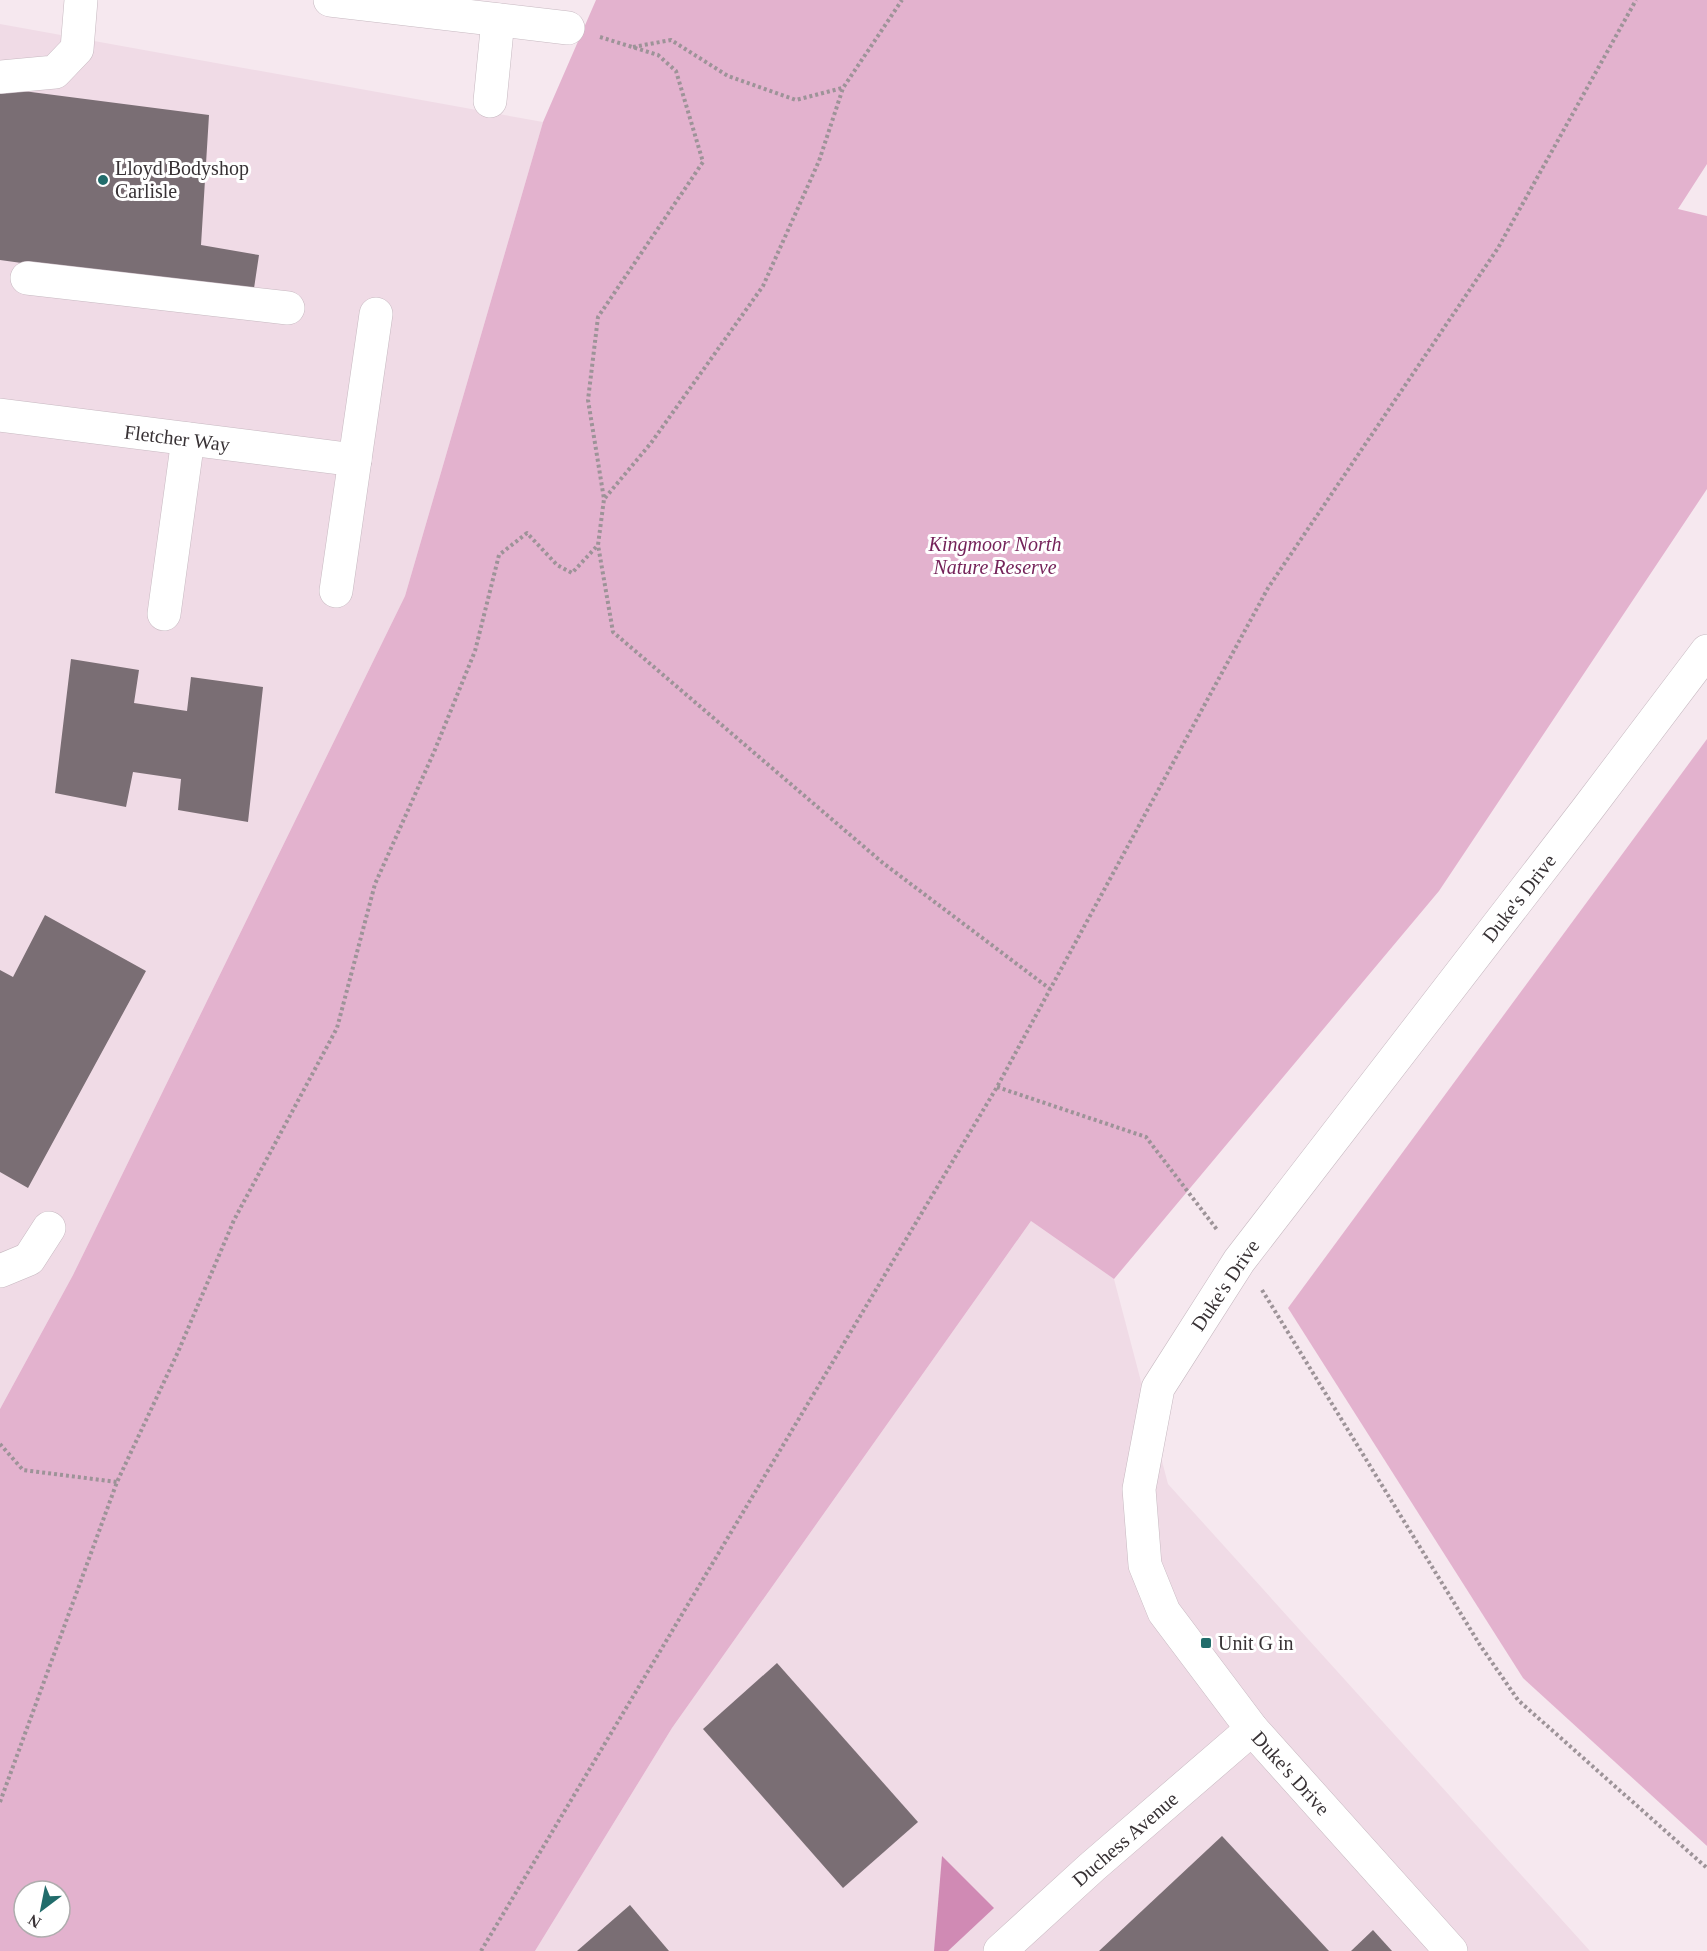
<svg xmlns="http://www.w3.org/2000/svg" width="1707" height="1951" viewBox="0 0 1707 1951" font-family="Georgia,serif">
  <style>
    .built { fill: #f0dbe6 }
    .green { fill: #e3b2ce; fill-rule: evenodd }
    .water { fill: #d08ab4 }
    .building { fill: #7a6e74 }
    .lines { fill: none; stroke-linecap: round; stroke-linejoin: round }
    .minor-casing { stroke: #c7b9c1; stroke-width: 34 }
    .path { stroke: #9d9398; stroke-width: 4; stroke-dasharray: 3 3; stroke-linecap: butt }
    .minor { stroke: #fff; stroke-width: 33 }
    .poi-dot { fill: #216c6b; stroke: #fff; stroke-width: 2 }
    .labels { text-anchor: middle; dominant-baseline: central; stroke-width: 6; stroke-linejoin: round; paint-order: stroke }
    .poi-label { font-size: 20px; fill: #383235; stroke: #fff; text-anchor: start }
    .street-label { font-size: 20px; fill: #383235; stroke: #fff }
    .park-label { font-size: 20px; font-style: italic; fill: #75235a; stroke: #fff }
  </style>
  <rect width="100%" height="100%" fill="#f6e8ef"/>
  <g class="built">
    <path d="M0,24L543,122L405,596L73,1275L0,1409Z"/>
    <path d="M1031,1221L1114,1279L1168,1484L1590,1951H535L672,1728Z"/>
  </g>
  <g class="green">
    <path d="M596,0H1707V164L1678,209L1707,216V489L1439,891L1114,1279L1031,1221L672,1728L535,1951H0V1409L73,1275L405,596L543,122ZM24,1891H60V1927H24Z"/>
    <path d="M1707,739V1846L1523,1678L1288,1308Z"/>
  </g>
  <path class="water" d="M942,1856L994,1908L948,1951H934Z"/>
  <g class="building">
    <path d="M0,88L209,115L201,245L259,255L253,295L0,260Z"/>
    <path d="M71,659L139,670L134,703L187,711L191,677L263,687L248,822L178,810L181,779L133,772L126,807L55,793Z"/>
    <path d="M45,915L146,971L28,1188L0,1172V970L13,977Z"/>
    <path d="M777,1663L918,1822L843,1888L703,1729Z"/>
    <path d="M1222,1836L1329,1951H1099Z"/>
    <path d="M630,1905L669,1951H577Z"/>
    <path d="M1373,1930L1392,1951H1351Z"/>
  </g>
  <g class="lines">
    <g class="minor-casing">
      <g id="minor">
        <path d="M330,0L568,28"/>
        <path d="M0,77L55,72L77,49L81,0"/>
        <path d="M490,101L498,20"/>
        <path d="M27,278L288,308"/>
        <path d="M0,415L355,460"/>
        <path d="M336,591L376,314"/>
        <path d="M164,614L188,439"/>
        <path d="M0,1271L29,1259L49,1228"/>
        <path d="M1000,1951L1092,1867L1252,1729"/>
        <path d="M1451,1951L1252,1729L1164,1612L1145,1565L1139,1489L1158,1388L1239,1261L1586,811L1707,651"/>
      </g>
    </g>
    <g class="path">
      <path d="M600,37L658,55L676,71L703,162L598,317L588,400L604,499L598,545L613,632L883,863L1050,989"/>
      <path d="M633,47L671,40L728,76L796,100L842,88"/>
      <path d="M605,498L651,443L763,286L819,161L843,88L902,0"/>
      <path d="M997,1087L1146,1137L1218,1231"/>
      <path d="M1262,1290L1480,1645L1518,1700L1707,1868"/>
      <path d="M0,1444L23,1470L117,1482"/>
      <path d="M0,1802L117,1482L178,1352L234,1220L337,1028L375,884L434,752L475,651L499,555L527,533L557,565L572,573L598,545"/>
      <path d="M481,1951L997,1087L1268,588L1498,248L1636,0"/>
    </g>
    <use href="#minor" class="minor"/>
  </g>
  <g class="poi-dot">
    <circle cx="103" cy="180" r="6"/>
    <rect x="1200" y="1637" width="12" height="12" rx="3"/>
  </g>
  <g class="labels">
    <g class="poi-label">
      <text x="115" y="168">Lloyd Bodyshop<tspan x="115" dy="23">Carlisle</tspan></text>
      <text x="1218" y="1643">Unit G in</text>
    </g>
    <g class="street-label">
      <text transform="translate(177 438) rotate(7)">Fletcher Way</text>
      <text transform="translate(1519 898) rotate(-52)">Duke's Drive</text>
      <text transform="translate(1225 1285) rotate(-56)">Duke's Drive</text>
      <text transform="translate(1291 1773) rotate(48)">Duke's Drive</text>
      <text transform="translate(1125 1839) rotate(-41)">Duchess Avenue</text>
    </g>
    <g class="park-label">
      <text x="995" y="544">Kingmoor North<tspan x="995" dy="23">Nature Reserve</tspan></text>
    </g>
  </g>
  <g transform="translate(42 1909) rotate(212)"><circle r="28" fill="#ffffff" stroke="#afadae" stroke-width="1.5"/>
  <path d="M0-4.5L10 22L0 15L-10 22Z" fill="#216c6b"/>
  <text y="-9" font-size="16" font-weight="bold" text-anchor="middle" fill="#383235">N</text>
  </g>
</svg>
